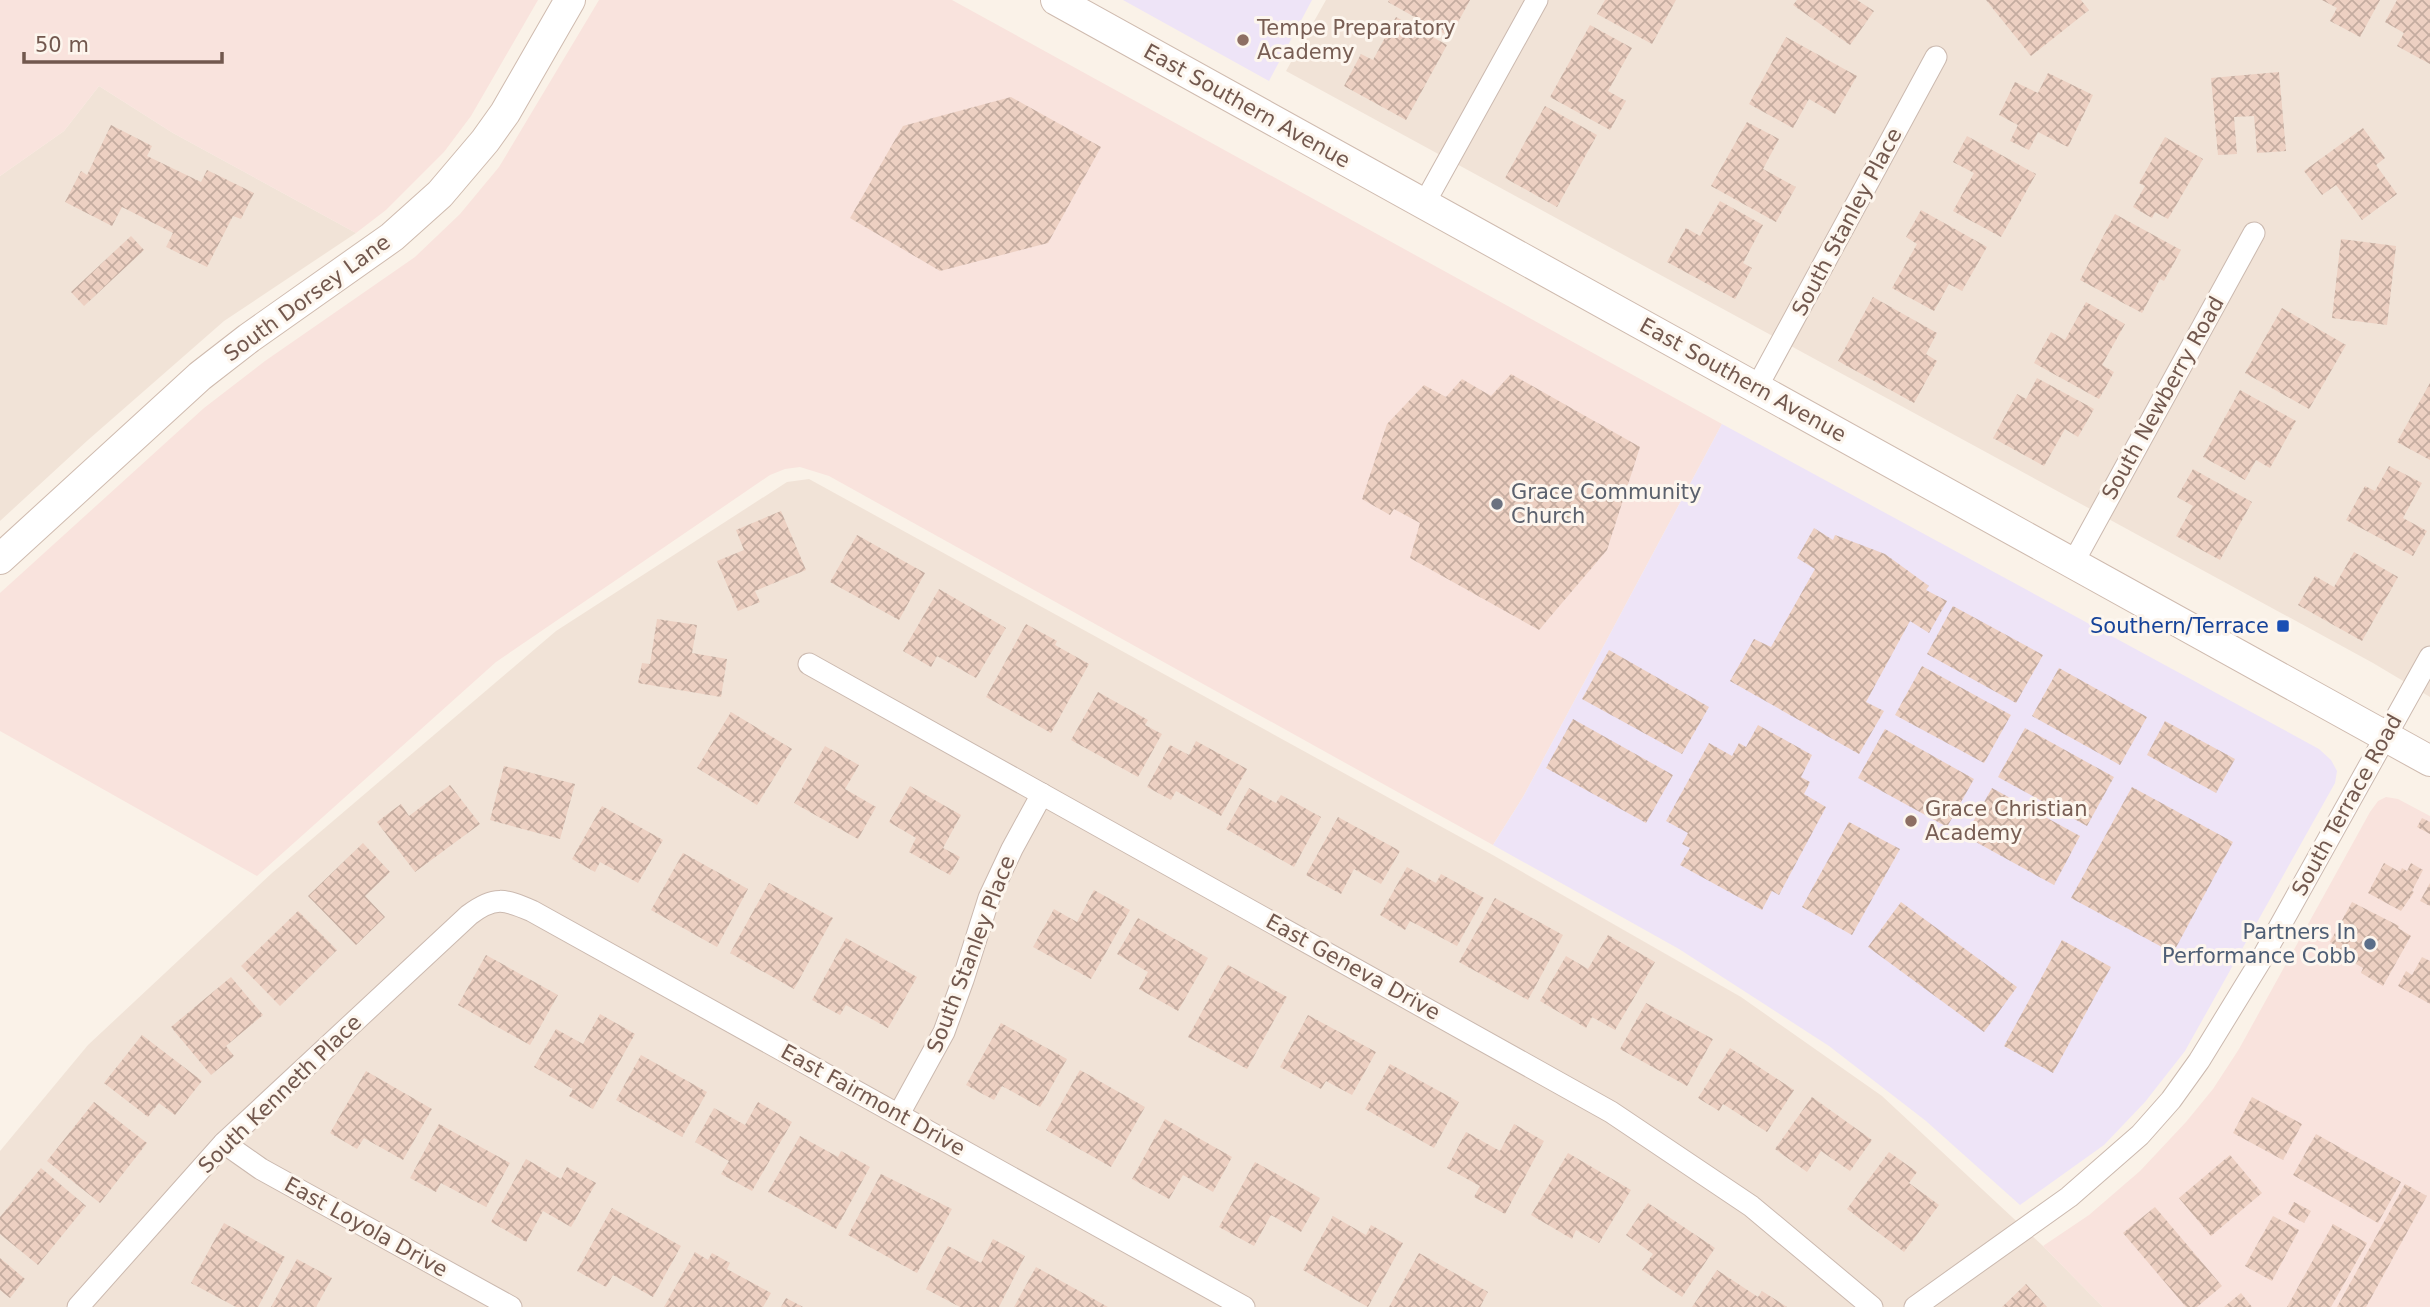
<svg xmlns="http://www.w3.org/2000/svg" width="2430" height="1307" viewBox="0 0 2430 1307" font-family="'DejaVu Sans',sans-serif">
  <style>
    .residential { fill: #f1e3d7 }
    .commercial { fill: #f9e3dd }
    .education { fill: #eee4f7 }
    .building { fill: url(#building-cross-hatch) }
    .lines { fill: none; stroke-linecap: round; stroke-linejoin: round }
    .street-casing { stroke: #cbb9af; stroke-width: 23 }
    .secondary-casing { stroke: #cfbbaf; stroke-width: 32 }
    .street { stroke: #fff; stroke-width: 21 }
    .secondary { stroke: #fff; stroke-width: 30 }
    .education-dot { fill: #8d6e63; stroke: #fdf6ee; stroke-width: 2.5 }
    .worship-dot { fill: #6b7280; stroke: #fdf6ee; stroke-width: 2.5 }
    .transit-dot { fill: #1a4fb4; stroke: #fdf6ee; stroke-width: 2.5 }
    .service-dot { fill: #5c6f8a; stroke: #fdf6ee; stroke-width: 2.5 }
    .labels { text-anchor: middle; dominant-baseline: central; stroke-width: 6; stroke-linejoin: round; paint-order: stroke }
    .education-label { font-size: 21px; fill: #785e54; stroke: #fdf6ee; text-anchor: start }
    .street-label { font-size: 21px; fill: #72584e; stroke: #fdf6ee }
    .worship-label { font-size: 21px; fill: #5b616d; stroke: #fdf6ee; text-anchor: start }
    .transit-label { font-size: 21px; fill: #164399; stroke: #fdf6ee; text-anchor: end }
    .service-label { font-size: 21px; fill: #4e5e75; stroke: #fdf6ee; text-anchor: end }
  </style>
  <defs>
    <pattern id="building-cross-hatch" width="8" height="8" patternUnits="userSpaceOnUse" patternTransform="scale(1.75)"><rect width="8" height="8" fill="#edd0c2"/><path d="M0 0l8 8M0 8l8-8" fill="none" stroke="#c4aca0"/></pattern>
  </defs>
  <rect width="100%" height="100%" fill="#faf2e8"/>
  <g class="residential">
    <path d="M1326,0H2430V697L2373,663L1286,71Z"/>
    <path d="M99,86L173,133L356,233L224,321L88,440L0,521V176L64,131Z"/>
    <path d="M809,479L1491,854L1741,997L1882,1096L2043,1246L2103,1307H0V1151L88,1045L272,873L556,631L787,482Z"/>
  </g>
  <g class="commercial">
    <path d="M0,0H538L471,116L444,152L386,210L356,233L173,133L99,86L64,131L0,176Z"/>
    <path d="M599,0H952L1722,424L1523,797L1493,845L829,476L800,467L785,469L770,475L496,662L257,876L0,731V593L204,408L265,361L415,257L460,214L499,167Z"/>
    <path d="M2386,797L2398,799L2430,816V1307H2103L2043,1246L2089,1215L2140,1171L2186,1122L2213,1089L2239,1049L2370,812L2378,801Z"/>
  </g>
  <g class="education">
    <path d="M1123,0H1312L1269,81Z"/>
    <path d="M1722,424L2319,749L2331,760L2337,771L2335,783L2185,1051L2145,1102L2104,1145L2020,1205L1926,1121L1829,1046L1679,949L1493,845L1523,797Z"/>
  </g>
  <g class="building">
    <path d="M1389,0H1470L1450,37L1388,2Z"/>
    <path d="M1605,0H1676L1652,44L1597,14Z"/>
    <path d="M1797,0H1857L1874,11L1850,45L1793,5Z"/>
    <path d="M1986,0H2081L2089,10L2031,56Z"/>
    <path d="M2322,0H2380L2360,37L2330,21L2337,8Z"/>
    <path d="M2397,0H2430V64L2397,46L2404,33L2385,22Z"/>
    <path d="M1396,17L1447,45L1406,120L1344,86L1361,54L1373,60Z"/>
    <path d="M1590,25L1632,48L1608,91L1626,101L1610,130L1550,97Z"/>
    <path d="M1786,37L1857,76L1835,114L1809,99L1793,128L1749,104Z"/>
    <path d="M2279,72L2286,151L2257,153L2254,116L2234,117L2237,154L2218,155L2211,78Z"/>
    <path d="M2048,73L2093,95L2068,147L2038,132L2029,150L2010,141L2018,125L1999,115L2015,82L2038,93Z"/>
    <path d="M1011,97L1101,147L1048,243L940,271L850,218L903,126Z"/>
    <path d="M1545,106L1597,135L1557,207L1505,178Z"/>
    <path d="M1747,122L1779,139L1763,169L1796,187L1776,222L1711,186Z"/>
    <path d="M111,125L152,146L147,156L201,182L207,170L254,193L241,219L233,216L207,267L166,247L173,233L122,207L112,226L65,202L81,171L87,175Z"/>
    <path d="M2363,128L2385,158L2376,165L2397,194L2362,220L2336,185L2322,195L2304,171Z"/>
    <path d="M1967,136L2036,174L2001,237L1953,211L1974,173L1953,162Z"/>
    <path d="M2165,137L2203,159L2168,219L2155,212L2152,218L2133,207L2145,186L2139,183Z"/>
    <path d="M1720,201L1763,225L1743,263L1752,268L1735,299L1667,262L1686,228L1700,236Z"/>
    <path d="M1921,210L1987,247L1962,291L1949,284L1934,311L1892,288L1917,244L1906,237Z"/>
    <path d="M2115,214L2181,250L2164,281L2160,279L2142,313L2080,280Z"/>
    <path d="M131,236L144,250L84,306L71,292Z"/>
    <path d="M2341,239L2396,246L2387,325L2332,318Z"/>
    <path d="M1873,297L1937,333L1926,354L1937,361L1914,403L1838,361Z"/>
    <path d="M2086,302L2125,324L2102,365L2114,372L2099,399L2034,363L2051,332L2065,340Z"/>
    <path d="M2282,308L2346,345L2309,409L2245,373Z"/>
    <path d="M1511,374L1640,447L1607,550L1539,630L1410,558L1420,523L1394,509L1390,515L1362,499L1387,424L1424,385L1446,397L1462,379L1491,396Z"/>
    <path d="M2037,378L2094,409L2078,437L2065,429L2044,466L1993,438L2017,394L2026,399Z"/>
    <path d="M2430,383V460L2397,442Z"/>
    <path d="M2240,390L2296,421L2270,468L2256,460L2245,480L2203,457Z"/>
    <path d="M2389,466L2422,483L2403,518L2427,531L2413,556L2346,520L2365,486L2375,491Z"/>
    <path d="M2193,469L2252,502L2220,560L2176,536L2193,506L2177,497Z"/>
    <path d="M781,511L806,570L755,591L760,602L738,611L717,561L744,550L736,530Z"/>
    <path d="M1814,528L1833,540L1835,535L1885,554L1929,586L1926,590L1947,601L1929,633L1910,621L1866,702L1884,711L1859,754L1730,681L1754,639L1771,647L1815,569L1797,558Z"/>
    <path d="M857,535L925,573L899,620L830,582Z"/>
    <path d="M2354,552L2398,577L2362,641L2298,605L2315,576L2334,587Z"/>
    <path d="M939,589L1006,628L976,678L937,656L931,667L903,651Z"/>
    <path d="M1953,606L2043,655L2016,703L1927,654Z"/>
    <path d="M657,619L697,625L692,653L727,659L721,697L638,683L642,663L650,664Z"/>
    <path d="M2279,622L2290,628L2287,634L2276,628Z"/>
    <path d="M1026,624L1057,641L1055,645L1089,664L1051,733L986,697Z"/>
    <path d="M1609,650L1709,707L1682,754L1582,699Z"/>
    <path d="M1922,666L2011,715L1984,763L1895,715Z"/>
    <path d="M2059,668L2147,717L2120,765L2032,716Z"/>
    <path d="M1098,692L1148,720L1145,725L1162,734L1138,777L1071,740Z"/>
    <path d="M731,712L792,749L757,805L697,768Z"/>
    <path d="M1573,719L1673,775L1646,823L1546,768Z"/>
    <path d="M2165,721L2235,759L2216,793L2147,755Z"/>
    <path d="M1758,725L1812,755L1801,777L1810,782L1804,794L1826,807L1779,895L1772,891L1762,910L1680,865L1690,848L1682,844L1688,833L1666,821L1709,743L1732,756L1739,743L1746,747Z"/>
    <path d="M2025,728L2114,777L2087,826L1998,777Z"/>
    <path d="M1885,729L1974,779L1947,827L1858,778Z"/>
    <path d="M1196,741L1247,769L1221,816L1176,791L1171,800L1147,787L1170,745L1189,755Z"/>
    <path d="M825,746L859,765L845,789L876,807L858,839L794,803Z"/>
    <path d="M504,766L575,784L560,839L490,820Z"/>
    <path d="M450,785L480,824L415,872L377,822L401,804L409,816Z"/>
    <path d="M910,786L961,815L943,848L960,857L950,875L909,852L916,838L889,822Z"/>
    <path d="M2132,787L2233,842L2173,953L2071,898Z"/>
    <path d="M1249,788L1276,803L1281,795L1321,817L1294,867L1226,829Z"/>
    <path d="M1992,788L2080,836L2054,885L1965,836Z"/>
    <path d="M602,806L663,840L638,883L600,862L595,872L572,859Z"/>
    <path d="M1338,817L1400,851L1381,884L1354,869L1341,894L1306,875Z"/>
    <path d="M2422,818L2430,822V834L2417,827Z"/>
    <path d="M1849,822L1900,849L1852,935L1802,907Z"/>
    <path d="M363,843L390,872L365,896L385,917L356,945L308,896Z"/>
    <path d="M683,853L748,889L717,947L651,910Z"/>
    <path d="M2384,863L2400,872L2402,868L2407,871L2411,863L2423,870L2412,891L2414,892L2401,911L2368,893Z"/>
    <path d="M1407,867L1436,883L1441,874L1484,898L1457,946L1410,921L1405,930L1380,915Z"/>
    <path d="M769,883L833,918L794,989L730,953Z"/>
    <path d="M2430,883V906L2420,901Z"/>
    <path d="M1094,890L1130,910L1091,979L1033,947L1054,909L1077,922Z"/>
    <path d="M1495,898L1563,935L1528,1000L1459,962Z"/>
    <path d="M1901,902L2017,987L1984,1032L1868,947Z"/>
    <path d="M2352,902L2399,926L2398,928L2411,936L2383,986L2361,973L2363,968L2333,951L2336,946L2330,942Z"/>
    <path d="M298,911L337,950L280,1006L241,966Z"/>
    <path d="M1138,918L1208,958L1178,1011L1139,989L1148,972L1117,954Z"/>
    <path d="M1608,935L1655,962L1615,1030L1592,1017L1586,1028L1540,1001L1566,956L1588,969Z"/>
    <path d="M846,938L917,977L888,1028L846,1005L840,1015L812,1000Z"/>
    <path d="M2062,940L2111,967L2053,1073L2004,1046Z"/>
    <path d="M486,955L558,995L530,1045L458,1005Z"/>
    <path d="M2422,957L2430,961V1004L2398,986L2406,971L2412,975Z"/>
    <path d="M1228,965L1287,997L1247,1069L1188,1037Z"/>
    <path d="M231,977L263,1015L226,1046L234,1056L211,1075L171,1027Z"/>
    <path d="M1646,1003L1713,1039L1687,1086L1620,1049Z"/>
    <path d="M600,1014L635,1034L593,1109L569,1096L573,1089L534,1067L556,1029L583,1044Z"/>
    <path d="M1308,1015L1376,1052L1352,1095L1326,1081L1321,1089L1280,1067Z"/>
    <path d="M1001,1023L1067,1059L1040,1107L1002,1086L994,1100L966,1085Z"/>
    <path d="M142,1035L202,1081L175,1115L159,1103L148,1117L104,1083Z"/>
    <path d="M1730,1048L1794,1090L1767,1132L1723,1104L1719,1111L1698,1098Z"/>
    <path d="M641,1055L707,1092L682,1137L616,1100Z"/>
    <path d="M1390,1064L1459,1102L1434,1148L1365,1109Z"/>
    <path d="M1080,1070L1145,1107L1111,1167L1046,1130Z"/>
    <path d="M366,1071L432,1109L403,1160L364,1138L357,1149L330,1133Z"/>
    <path d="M1812,1097L1872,1140L1850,1171L1821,1151L1807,1172L1775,1149Z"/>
    <path d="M2252,1097L2302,1124L2283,1160L2233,1133Z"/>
    <path d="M94,1102L147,1143L100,1203L47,1161Z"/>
    <path d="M758,1102L792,1122L752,1191L721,1174L729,1161L695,1142L714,1108L745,1125Z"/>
    <path d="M1165,1119L1232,1157L1213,1192L1183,1175L1169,1199L1132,1179Z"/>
    <path d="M439,1124L510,1163L486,1207L441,1183L436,1192L410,1178Z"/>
    <path d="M1514,1124L1544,1141L1505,1214L1474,1197L1480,1186L1447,1168L1466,1132L1500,1151Z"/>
    <path d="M2316,1134L2401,1182L2378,1223L2293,1175Z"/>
    <path d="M800,1136L838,1157L841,1151L870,1167L836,1229L768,1192Z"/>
    <path d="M1889,1152L1917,1172L1909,1183L1939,1205L1904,1252L1847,1209Z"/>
    <path d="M1568,1153L1631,1190L1599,1243L1576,1230L1572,1239L1531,1215Z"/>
    <path d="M2230,1155L2262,1193L2211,1236L2179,1198Z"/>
    <path d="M526,1159L561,1179L567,1167L596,1183L571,1227L543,1211L526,1242L491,1222Z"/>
    <path d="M1255,1162L1320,1198L1301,1232L1271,1215L1254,1246L1219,1227Z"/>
    <path d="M41,1168L86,1206L38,1265L0,1234V1217Z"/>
    <path d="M881,1174L952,1209L917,1273L848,1235Z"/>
    <path d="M2405,1184L2427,1196L2366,1307H2337Z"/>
    <path d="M2294,1202L2311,1211L2304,1223L2288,1214Z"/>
    <path d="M1648,1203L1715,1248L1682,1297L1642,1270L1653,1254L1626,1235Z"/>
    <path d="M2155,1207L2222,1286L2197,1307H2186L2123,1233Z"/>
    <path d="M612,1208L681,1246L653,1297L613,1275L606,1287L577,1271Z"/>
    <path d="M1333,1216L1366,1235L1371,1225L1403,1243L1368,1307L1303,1270Z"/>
    <path d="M2273,1216L2299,1230L2272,1281L2245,1266Z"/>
    <path d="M224,1223L285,1257L258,1307H236L191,1283Z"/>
    <path d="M2333,1224L2367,1243L2331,1307H2287Z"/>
    <path d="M993,1239L1025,1256L999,1307H960L926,1289L948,1246L981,1263Z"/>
    <path d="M695,1252L708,1260L712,1253L730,1263L727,1269L771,1293L763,1307H664Z"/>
    <path d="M1419,1253L1488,1292L1480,1307H1389Z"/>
    <path d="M0,1258L25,1279L10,1298L0,1290Z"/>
    <path d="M297,1259L332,1278L316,1307H271Z"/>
    <path d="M1036,1267L1108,1307H1014Z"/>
    <path d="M1717,1270L1758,1297L1762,1291L1787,1307H1692Z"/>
    <path d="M2026,1284L2047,1307H2002Z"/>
    <path d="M2241,1293L2252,1307H2224Z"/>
    <path d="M786,1298L803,1307H781Z"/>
  </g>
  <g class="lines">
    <g class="street-casing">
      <g id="street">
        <path d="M1424,204L1537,0"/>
        <path d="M1757,387L1936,57"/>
        <path d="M2073,563L2254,233"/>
        <path d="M809,664L1611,1112L1751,1206L1872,1307"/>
        <path d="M899,1114L944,1032L963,980L989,898L1012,849L1042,794"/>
        <path d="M224,1143L261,1169L511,1307"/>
        <path d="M78,1307L224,1143L469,915C494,896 505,899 532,911L1244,1307"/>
        <path d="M1915,1307L2069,1197L2140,1135L2171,1100L2199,1061L2261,960L2430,657"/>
      </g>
    </g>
    <g class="secondary-casing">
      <g id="secondary">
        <path d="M1056,0L2430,761"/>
        <path d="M0,559L200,376L249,338L392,237L440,194L485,141L505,113L570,0"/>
      </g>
    </g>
    <use href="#street" class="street"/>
    <use href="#secondary" class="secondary"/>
  </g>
  <g class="education-dot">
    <circle cx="1243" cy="40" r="7"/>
    <circle cx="1911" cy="821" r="7"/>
  </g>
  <circle class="worship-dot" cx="1497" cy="504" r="7"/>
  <rect class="transit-dot" x="2276" y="619" width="14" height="14" rx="3.5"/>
  <circle class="service-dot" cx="2370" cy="944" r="7"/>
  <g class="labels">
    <g class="education-label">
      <text x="1257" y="28">Tempe Preparatory<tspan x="1257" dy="24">Academy</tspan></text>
      <text x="1925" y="809">Grace Christian<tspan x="1925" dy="24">Academy</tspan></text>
    </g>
    <g class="street-label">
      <text transform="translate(1247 106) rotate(29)">East Southern Avenue</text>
      <text transform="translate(1847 222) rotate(-62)">South Stanley Place</text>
      <text transform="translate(307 298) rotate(-36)">South Dorsey Lane</text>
      <text transform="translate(1743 380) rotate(29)">East Southern Avenue</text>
      <text transform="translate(2163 398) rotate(-61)">South Newberry Road</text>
      <text transform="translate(2347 805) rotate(-61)">South Terrace Road</text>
      <text transform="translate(971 954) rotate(-69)">South Stanley Place</text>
      <text transform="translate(1353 967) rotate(29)">East Geneva Drive</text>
      <text transform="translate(280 1094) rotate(-44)">South Kenneth Place</text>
      <text transform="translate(873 1100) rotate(29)">East Fairmont Drive</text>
      <text transform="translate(366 1227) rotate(29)">East Loyola Drive</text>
    </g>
    <g class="worship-label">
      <text x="1511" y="492">Grace Community<tspan x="1511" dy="24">Church</tspan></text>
    </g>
    <g class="transit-label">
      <text x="2269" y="626">Southern/Terrace</text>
    </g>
    <g class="service-label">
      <text x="2356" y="932">Partners In<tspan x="2356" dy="24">Performance Cobb</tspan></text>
    </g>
  </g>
  <path d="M24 52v10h198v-10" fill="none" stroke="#72584e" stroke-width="3.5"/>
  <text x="35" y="52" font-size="21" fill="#72584e" stroke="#fdf6ee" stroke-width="5" paint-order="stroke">50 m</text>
</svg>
